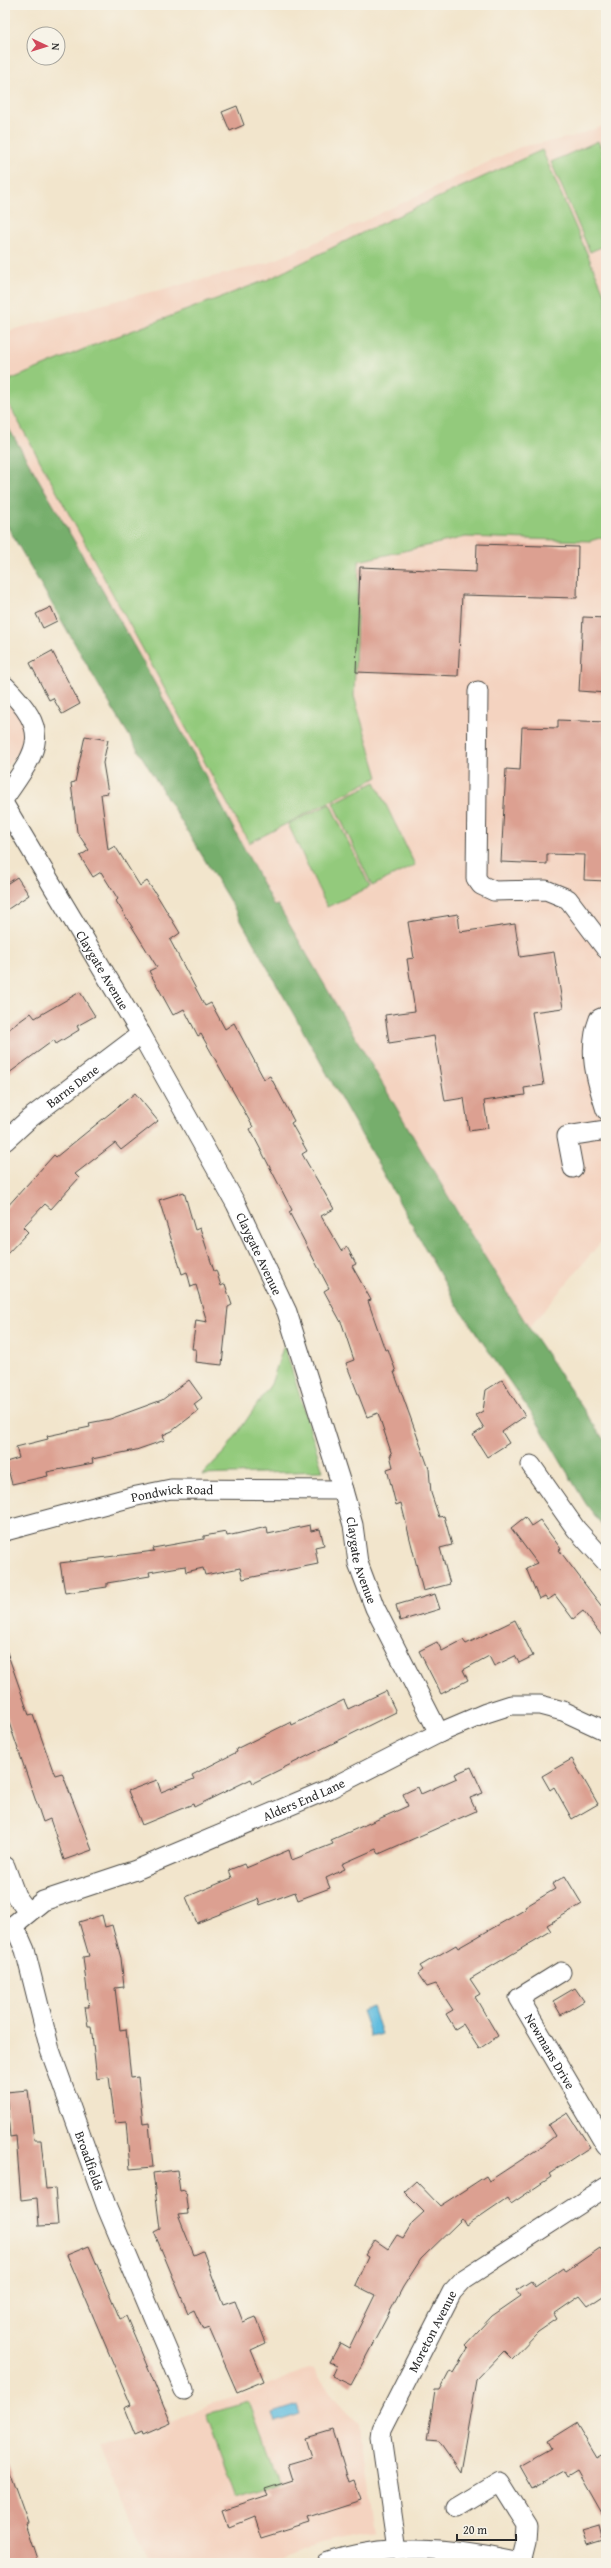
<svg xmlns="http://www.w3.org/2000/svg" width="611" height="2568" viewBox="0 0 611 2568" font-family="'Gentium Book Plus',serif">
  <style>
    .built { fill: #f4d3c0 }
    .green { fill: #93ca7c; stroke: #5f7a54 }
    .forest { fill: #76ae6c; stroke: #506c4c }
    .water { fill: #62bddf; stroke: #467485 }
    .building { fill: #dca091 }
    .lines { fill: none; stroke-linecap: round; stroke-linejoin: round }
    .minor-casing { stroke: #494743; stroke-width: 21 }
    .minor { stroke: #fff; stroke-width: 19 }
    .labels { text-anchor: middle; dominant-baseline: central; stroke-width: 4; stroke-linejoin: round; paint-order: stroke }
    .street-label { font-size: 13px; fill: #2b2b2b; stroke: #f7f3e8 }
  </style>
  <rect width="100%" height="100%" fill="#f7f3e8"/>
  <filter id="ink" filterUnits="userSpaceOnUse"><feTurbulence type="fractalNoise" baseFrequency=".025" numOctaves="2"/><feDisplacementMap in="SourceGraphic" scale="8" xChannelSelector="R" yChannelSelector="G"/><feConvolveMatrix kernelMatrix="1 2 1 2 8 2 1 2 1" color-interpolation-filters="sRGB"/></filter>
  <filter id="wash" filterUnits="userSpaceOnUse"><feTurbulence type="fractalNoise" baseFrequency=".012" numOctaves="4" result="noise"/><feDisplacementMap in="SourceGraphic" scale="16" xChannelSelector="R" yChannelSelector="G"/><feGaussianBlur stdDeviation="0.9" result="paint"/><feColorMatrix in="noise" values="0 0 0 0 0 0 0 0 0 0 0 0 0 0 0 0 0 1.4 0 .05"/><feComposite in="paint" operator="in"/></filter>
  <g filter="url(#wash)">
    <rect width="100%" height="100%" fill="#f2e5cc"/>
    <g class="built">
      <path d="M606,125V1236L529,1328L380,1083L278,906H274L223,806L143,661L5,422V332L111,302L268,263L364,221L520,147L572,137Z"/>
      <path d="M5,700L21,716L25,730L22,747L5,769Z"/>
      <path d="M309,2369L314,2370L331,2393L360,2425L374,2533L321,2544L276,2563H148L99,2444L146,2436L210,2404L258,2391L289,2376Z"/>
    </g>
    <g class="green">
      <path d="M598,141L606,159V245L590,252L551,162Z"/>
      <path d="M542,150L606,297V536L590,541L466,537L359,561L354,696L378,777L249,843L5,397V382L89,347L269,279L378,225Z"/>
      <path d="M375,782L415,865L372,886L333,803Z"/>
      <path d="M330,804L370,887L327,907L288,824Z"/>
      <path d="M284,1345L323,1471L202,1475L226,1450L271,1384Z"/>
      <path d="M249,2402L279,2482L236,2496L206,2414Z"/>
    </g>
    <path class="forest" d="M5,422C99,582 190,742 274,906L278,905L462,1220L529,1328L606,1443V1530L586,1504L536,1420L457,1305L234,908L105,696L10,531L5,521Z"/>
    <g class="water">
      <path d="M373,2007L382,2034L371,2037L362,2011Z"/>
      <path d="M297,2405L300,2414L275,2422L272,2413Z"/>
    </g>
    <g id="blocks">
      <g class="building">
        <path d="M237,106L244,125L230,131L222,112Z"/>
        <path d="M477,544L578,547L577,598L462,595L458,676L356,672L360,567L476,572Z"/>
        <path d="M51,607L57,621L43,628L36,614Z"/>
        <path d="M583,617L606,618V693L579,691Z"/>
        <path d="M52,651L80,704L62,714L53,698L49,700L30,663Z"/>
        <path d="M558,720L606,722V881L584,880L585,855L547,854V864L501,862L506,769L520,770L522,727L558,728Z"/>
        <path d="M85,736L108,740L103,763L108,793L101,794L108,850L115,846L140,886L147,881L158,897L180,933L170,940L205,1006L211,1003L225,1029L234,1023L264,1079L270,1076L294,1121L291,1123L307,1151L302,1154L334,1209L321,1216L341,1251L347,1247L356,1264L352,1266L371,1300L368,1301L385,1350L388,1349L396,1372H394L429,1469L431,1493L439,1517L444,1516L452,1545L440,1548L450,1584L423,1591L401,1503L396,1505L387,1469L393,1467L390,1455H392L378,1413L367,1417L346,1363L354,1360L342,1324L324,1291L329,1288L289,1212L292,1210L250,1129L253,1127L201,1034L198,1036L184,1009L173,1015L149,971L157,967L116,901L118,899L101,872L93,877L80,856L89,850L77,832L71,783L75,782Z"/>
        <path d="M17,877L29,895L5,911V885Z"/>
        <path d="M458,914L460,932L515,924L520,957L554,952L563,1008L532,1012L544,1085L524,1088L525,1095L484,1101L488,1128L469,1131L464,1098L445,1101L434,1036L389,1043L385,1015L415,1011L407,959L414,958L408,922Z"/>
        <path d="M80,992L95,1016L77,1026L79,1030L56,1044L54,1040L5,1076V1032L31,1013L35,1018Z"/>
        <path d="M135,1093L158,1121L121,1150L115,1143L75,1174L79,1178L51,1209L45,1204L23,1227L28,1232L5,1256V1209L54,1155L56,1157Z"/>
        <path d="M184,1192L195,1230L200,1228L214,1271L216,1270L221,1286L225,1284L232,1305L228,1307L222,1365L195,1362L196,1349H192L196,1320L207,1322L196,1285L191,1287L187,1272L182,1274L159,1200Z"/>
        <path d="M189,1380L202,1398L194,1404L198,1411L172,1431L163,1435L165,1440L136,1450L92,1459L93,1463L47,1472L48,1476L12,1484L6,1462L19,1458L16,1447L48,1439L47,1436L90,1427L89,1423L110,1419L162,1400Z"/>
        <path d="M502,1380L525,1416L502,1432L509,1443L487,1457L473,1435L484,1428L476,1415L483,1411L486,1390Z"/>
        <path d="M525,1517L531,1526L540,1520L561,1549L559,1550L606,1612V1641L583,1611L573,1619L555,1595L548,1600L545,1596L539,1599L526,1568L537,1563L511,1528Z"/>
        <path d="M310,1525L311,1531L320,1529L324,1545L315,1547L318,1564L243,1579L240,1568L205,1575L203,1568L186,1572L185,1566L149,1572L150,1576L107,1583V1587L65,1593L60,1563L154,1551L153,1548L204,1539V1536L226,1532L227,1536L267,1527L268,1534Z"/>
        <path d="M435,1594L440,1609L400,1621L396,1605Z"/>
        <path d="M515,1620L533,1656L519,1663L515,1656L494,1666L489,1656L463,1670L468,1680L441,1694L419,1651L437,1642L442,1651L463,1640L466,1644Z"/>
        <path d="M7,1652L29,1715L33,1714L52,1768L55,1775L62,1773L92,1850L64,1860L50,1819L43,1822L5,1711V1653Z"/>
        <path d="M386,1691L396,1712L253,1783L251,1779L194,1807L193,1804L142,1825L128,1791L157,1780L161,1792L194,1779L192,1775L237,1752L236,1749L291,1722L292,1725L344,1700L348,1709Z"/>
        <path d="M572,1759L598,1804L572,1819L554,1787L550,1790L542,1776Z"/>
        <path d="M471,1767L483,1793L470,1798L476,1811L379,1854L376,1849L342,1864L345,1869L326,1878L330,1888L298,1900L295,1892L260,1905L258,1899L197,1923L186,1897L232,1878L229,1870L244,1864L246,1868L289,1850L292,1860L333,1844L331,1840L408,1806L403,1794L418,1787L421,1794L457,1778L455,1774Z"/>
        <path d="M565,1876L582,1904L547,1925L551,1931L470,1979L480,1994L475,1997L498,2036L479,2049L463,2024L455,2029L446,2014L453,2010L436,1984L427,1987L418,1974L423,1970L420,1966L456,1945L458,1948L526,1909L525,1907L555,1889L552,1884Z"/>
        <path d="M102,1915L105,1927L112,1925L121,1958L124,1987L115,1988L120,2030L126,2029L131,2078L138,2077L143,2124L149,2123L153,2167L130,2169L126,2122L115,2123L109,2077L97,2079L91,2026H88L85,2007H89L83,1957L89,1956L79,1922Z"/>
        <path d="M575,1988L584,2001L561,2015L553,2001Z"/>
        <path d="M28,2090L34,2140H41L46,2189L55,2188L58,2225L39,2226L37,2198L21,2200L16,2136L10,2137L6,2092Z"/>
        <path d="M568,2113L590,2147L549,2174L551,2177L511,2204L507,2198L466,2226L462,2219L421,2259L403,2287L351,2385L332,2376L337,2365L330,2362L340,2343L349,2348L375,2295L355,2285L368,2257L365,2255L375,2240L388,2249L397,2235L403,2238L412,2223L424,2212L404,2192L416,2181L440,2206L486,2176L489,2181L541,2147L555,2136L548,2125Z"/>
        <path d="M177,2170L180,2191L185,2190L188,2214L178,2215L194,2255L203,2251L223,2305L235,2301L243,2322L256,2317L266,2343L251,2350L264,2381L237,2392L209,2328L203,2330L194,2310L188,2313L154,2232L160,2229L153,2173Z"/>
        <path d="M89,2246L120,2319L126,2316L135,2337L171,2423L143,2435L142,2432L135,2435L124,2408L131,2405L67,2255Z"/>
        <path d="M600,2248L606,2257V2294L588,2306L580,2296L554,2314L557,2319L538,2332L512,2359L504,2351L476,2380L460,2472L439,2442L427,2441L435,2390H440L450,2371L453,2373L468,2348L465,2345L492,2316L521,2296L517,2290L531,2281L535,2287L563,2268L565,2272Z"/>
        <path d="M576,2423L597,2458L606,2453V2521L577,2470L567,2476L564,2471L532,2489L519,2466L551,2448L547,2441Z"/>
        <path d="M333,2430L349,2482L354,2480L361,2501L308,2518L310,2523L261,2538L254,2517L229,2527L223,2510L268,2495L265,2489L293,2480L288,2464L312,2457L306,2438Z"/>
        <path d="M5,2465H7L28,2523L25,2524L38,2563H5Z"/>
        <path d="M600,2525L604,2540L588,2545L583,2530Z"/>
      </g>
    </g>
  </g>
  <g filter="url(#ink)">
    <use href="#blocks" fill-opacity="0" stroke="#494743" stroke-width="1"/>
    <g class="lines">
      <g class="minor-casing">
        <g id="minor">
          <path d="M5,686C52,733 39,748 5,797"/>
          <path d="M478,691L476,878L481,885L494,891L546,890L568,899L606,949"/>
          <path id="s1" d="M5,806L141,1034L236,1204L287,1312L343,1490L353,1525L358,1563L375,1608L439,1733"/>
          <path d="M606,1016L599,1019C587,1050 596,1079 606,1110"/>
          <path id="s2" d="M5,1141L30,1118L141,1034"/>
          <path d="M573,1168L567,1136L606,1130"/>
          <path d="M531,1465L576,1529L606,1562"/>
          <path id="s3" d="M5,1531L132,1497L171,1489L343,1490"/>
          <path d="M5,1866L16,1896L28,1912"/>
          <path id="s4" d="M14,1925L25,1950L50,2050L107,2208L184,2390"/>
          <path id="s5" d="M5,1932L43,1901L136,1870L329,1789L439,1733L486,1713L511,1705H540L563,1711L606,1731"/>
          <path id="s6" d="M561,1972L519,1998L606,2146"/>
          <path d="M457,2508L500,2482L527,2525L526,2543L521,2563"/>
          <path id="s7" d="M397,2549L381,2437L382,2429L452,2292L464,2279L606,2187"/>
          <path d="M327,2563C389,2541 456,2548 519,2563"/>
        </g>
      </g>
      <use href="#minor" class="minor"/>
    </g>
  </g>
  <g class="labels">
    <g class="street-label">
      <text stroke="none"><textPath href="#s1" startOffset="191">Claygate Avenue</textPath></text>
      <text stroke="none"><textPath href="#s2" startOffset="87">Barns Dene</textPath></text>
      <text stroke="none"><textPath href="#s1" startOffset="515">Claygate Avenue</textPath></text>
      <text stroke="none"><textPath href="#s3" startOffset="172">Pondwick Road</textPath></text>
      <text stroke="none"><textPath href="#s1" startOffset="839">Claygate Avenue</textPath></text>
      <text stroke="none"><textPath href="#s5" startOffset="329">Alders End Lane</textPath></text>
      <text stroke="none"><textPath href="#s6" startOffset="111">Newmans Drive</textPath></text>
      <text stroke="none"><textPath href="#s4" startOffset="248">Broadfields</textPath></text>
      <text stroke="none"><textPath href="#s7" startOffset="231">Moreton Avenue</textPath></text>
    </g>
  </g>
  <rect width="611" height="2568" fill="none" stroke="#f7f3e8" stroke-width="20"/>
  <g transform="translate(46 46) rotate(94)"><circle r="19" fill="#f7f3e8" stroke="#a5a39c"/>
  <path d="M0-3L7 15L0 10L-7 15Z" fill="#d1495b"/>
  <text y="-6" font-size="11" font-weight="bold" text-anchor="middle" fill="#2b2b2b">N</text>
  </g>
  <path d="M457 2534v6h59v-6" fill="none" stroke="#2b2b2b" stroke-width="2"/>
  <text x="463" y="2534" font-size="12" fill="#2b2b2b" stroke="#f7f3e8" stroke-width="3" paint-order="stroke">20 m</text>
</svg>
